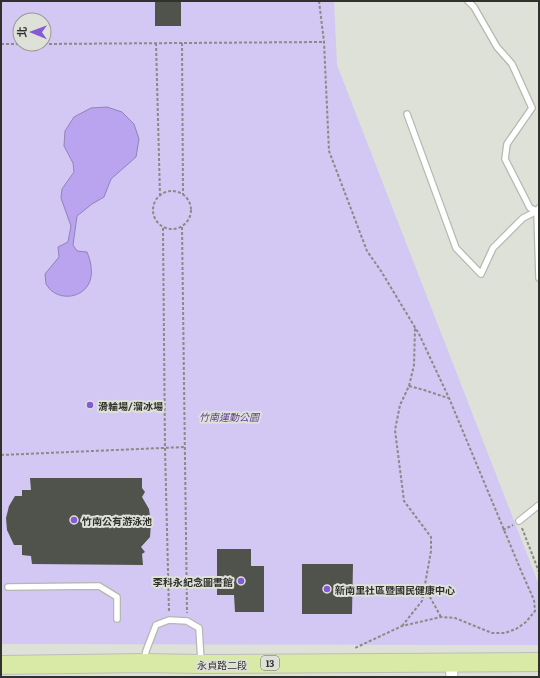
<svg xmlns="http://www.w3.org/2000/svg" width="540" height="678" viewBox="0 0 540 678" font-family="Literata,'Noto Sans TC',serif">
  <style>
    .green { fill: #d3c7f4; fill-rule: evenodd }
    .water { fill: #baa4f0; stroke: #9182b6 }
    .building { fill: #50534b }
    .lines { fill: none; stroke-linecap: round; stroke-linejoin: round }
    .lane-casing { stroke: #b5b8af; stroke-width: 8 }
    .street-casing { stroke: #b5b8af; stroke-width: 13 }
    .primary-casing { stroke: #bdbdbc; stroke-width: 20 }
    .path { stroke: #898b84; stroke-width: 2; stroke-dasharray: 3 2; stroke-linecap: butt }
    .lane { stroke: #fff; stroke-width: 5.5 }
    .street { stroke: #fff; stroke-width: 11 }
    .primary { stroke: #d9e9a6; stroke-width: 18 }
    .poi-dot { fill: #865ad4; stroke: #dee1d8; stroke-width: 1.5 }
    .labels { text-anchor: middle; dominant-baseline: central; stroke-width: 4; stroke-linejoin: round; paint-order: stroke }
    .shield { fill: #dee1d8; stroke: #646660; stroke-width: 1 }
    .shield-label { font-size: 9px; font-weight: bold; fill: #30312d }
    .poi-label { font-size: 10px; font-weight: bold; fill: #30312d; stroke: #dee1d8; text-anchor: start }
    .park-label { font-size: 10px; font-style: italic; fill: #5f4097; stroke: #dee1d8 }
    .street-label { font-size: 10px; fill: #30312d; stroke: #dee1d8 }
  </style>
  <rect width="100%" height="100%" fill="#dee1d8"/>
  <path class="green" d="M1,1H334L337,65L539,585V645L1,644ZM20,20H44V44H20Z"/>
  <path class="water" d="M107,107L122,112L134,124L139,139L136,157L111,179L104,197L92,204L77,216L73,245L77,251L87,252C91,261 94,276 88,285C81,297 63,300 52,291C50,290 48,287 46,284L45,274L59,257L58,247L68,242L71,226L61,198L62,189L74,172L73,163L64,146L65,131L74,117L91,108Z"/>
  <g class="building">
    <rect x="155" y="1" width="26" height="25"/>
    <path d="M30,478H142V488L145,492L142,497L149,509L151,523L150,537L141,547L145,552L142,554L143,565L32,564L31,556L22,555V545H14L7,530L6,518L9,506L15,496H22V490H31Z"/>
    <path d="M217,549H251V566H264V612H235L234,595H217Z"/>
    <path d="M302,564H353L352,614H302Z"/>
  </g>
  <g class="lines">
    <g class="lane-casing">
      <g id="lane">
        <path d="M468,1L474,7L497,47L512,64L532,108L507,144L505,159L530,208L537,211"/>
        <path d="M407,114L456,248L481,274L493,248L523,218L537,211L539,208"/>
        <path d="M539,211H537L539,278"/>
        <path d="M519,521L539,505"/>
        <path d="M8,587L99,586L117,597V619"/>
        <path d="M144,660L146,651L156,625L169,620L187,621L199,628L201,662"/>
      </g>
    </g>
    <g class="street-casing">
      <path id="street" d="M451,662L452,677"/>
    </g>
    <g class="primary-casing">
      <path id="primary" d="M1,665L144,663L201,664L539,662"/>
    </g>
    <g class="path">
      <path d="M319,1L324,42L329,151L367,251L381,271L419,334L449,398L522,573L534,600L535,611L526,622L516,629L505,633H492L455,618L441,617L402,626L355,648"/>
      <path d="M156,43L160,196"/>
      <path d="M182,43L183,194"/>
      <path d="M1,44H21"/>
      <path d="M44,44L324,42"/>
      <circle cx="172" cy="210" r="19"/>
      <path d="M182,227L187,613"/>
      <path d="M163,228L165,448L169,612"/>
      <path d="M409,386L424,390L448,398"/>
      <path d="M1,455L185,447"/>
      <path d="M522,528L539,572"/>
      <path d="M503,530L513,525"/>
      <path d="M425,588L441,617"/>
      <path d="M402,626L422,601L431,551V537L404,501L395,430L400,405L409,386L414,365L415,328"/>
    </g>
    <use href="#lane" class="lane"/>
    <use href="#street" class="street"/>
    <use href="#primary" class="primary"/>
  </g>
  <g class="poi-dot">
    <circle cx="90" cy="405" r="4"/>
    <circle cx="74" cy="520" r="4"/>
    <circle cx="241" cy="581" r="4"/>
    <circle cx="327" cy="589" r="4"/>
  </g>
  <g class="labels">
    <rect class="shield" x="261" y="656" width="18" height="14" rx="3"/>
    <g class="shield-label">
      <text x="270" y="663">13</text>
    </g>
    <g class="poi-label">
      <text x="98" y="405">滑輪場/溜冰場</text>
      <text x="82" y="520">竹南公有游泳池</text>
      <text x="233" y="581" text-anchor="end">李科永紀念圖書館</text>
      <text x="335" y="589">新南里社區暨國民健康中心</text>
    </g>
    <g class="park-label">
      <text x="229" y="416">竹南運動公園</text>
    </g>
    <g class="street-label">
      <text x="222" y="664">永貞路二段</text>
    </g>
  </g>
  <rect width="540" height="678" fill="none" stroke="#30312d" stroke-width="4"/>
  <g transform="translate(32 32) rotate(271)"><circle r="19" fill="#dee1d8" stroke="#989b94"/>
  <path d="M0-3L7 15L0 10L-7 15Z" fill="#865ad4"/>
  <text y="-6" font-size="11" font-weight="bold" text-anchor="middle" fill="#30312d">北</text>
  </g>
</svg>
